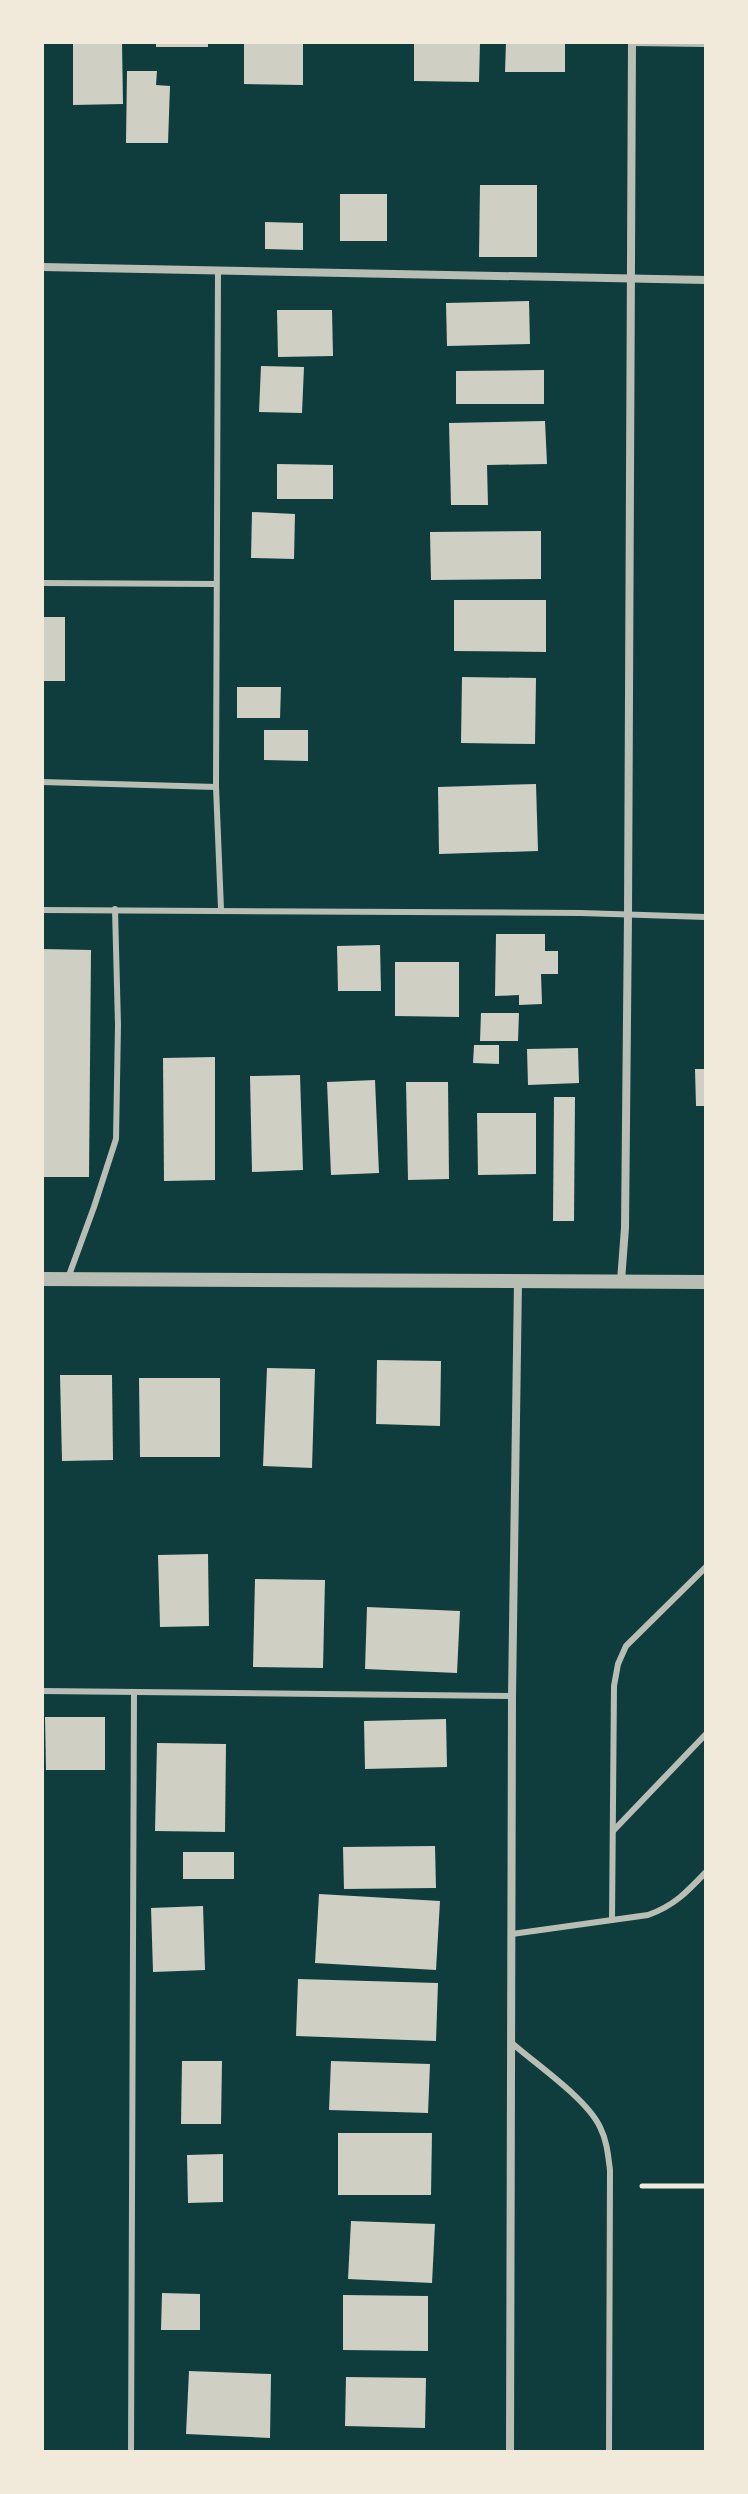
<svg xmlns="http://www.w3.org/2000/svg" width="748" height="2494" viewBox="0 0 748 2494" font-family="Lora,serif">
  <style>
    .building { fill: #cfcfc3 }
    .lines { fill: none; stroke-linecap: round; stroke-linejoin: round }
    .path { stroke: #f1e9da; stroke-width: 5 }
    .service { stroke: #b8beb3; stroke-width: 6 }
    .minor { stroke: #b8beb3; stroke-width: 8 }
    .tertiary { stroke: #b8beb3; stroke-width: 14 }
  </style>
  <rect width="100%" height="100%" fill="#0f3d3e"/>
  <g class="building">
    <path d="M73,42H122L123,104L73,105Z"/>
    <rect x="156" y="42" width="52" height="5"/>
    <path d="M244,42H303V85L244,84Z"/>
    <path d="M414,42H480L479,82L414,81Z"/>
    <path d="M506,42H565V72H505Z"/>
    <path d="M127,71H157L156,85L170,86L168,143H126Z"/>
    <path d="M480,185H537V257H479Z"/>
    <rect x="340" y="194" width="47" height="47"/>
    <path d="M265,222L303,223V250L265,249Z"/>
    <path d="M529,301L530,344L447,346L446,303Z"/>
    <path d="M277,310H332L333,356L278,357Z"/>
    <path d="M261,366L304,367L302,413L259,412Z"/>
    <path d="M544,370V404H456V371Z"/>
    <path d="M545,421L547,464L487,465L488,505H451L449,423Z"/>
    <path d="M277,464L333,465V499H277Z"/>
    <path d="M252,512L295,514L294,559L251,558Z"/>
    <path d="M541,531V579L431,580L430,532Z"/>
    <path d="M454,600H546V652L454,651Z"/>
    <rect x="42" y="617" width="23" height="64"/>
    <path d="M462,677L536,678L535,744L461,743Z"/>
    <path d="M237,687H281L280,718H237Z"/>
    <path d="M264,730H308V761L264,760Z"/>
    <path d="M536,784L538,851L439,854L438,787Z"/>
    <path d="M496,934H545V951H558V974H541L542,1004L519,1005V995L495,996Z"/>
    <path d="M380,945L381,991H338L337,946Z"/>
    <path d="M42,949L91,950L89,1177H42Z"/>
    <path d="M395,962H459V1017L395,1016Z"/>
    <path d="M481,1013H519L518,1041H480Z"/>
    <path d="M474,1045H499V1064L473,1063Z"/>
    <path d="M578,1048L579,1083L528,1085L527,1049Z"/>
    <path d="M215,1057V1180L164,1181L163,1058Z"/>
    <path d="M695,1069H706V1106H696Z"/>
    <path d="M300,1075L303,1170L252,1172L250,1076Z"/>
    <path d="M375,1080L379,1173L331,1175L327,1082Z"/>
    <path d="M406,1082H448L449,1179L408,1180Z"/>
    <path d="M554,1097H575L574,1221H553Z"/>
    <path d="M477,1113H536V1174L478,1175Z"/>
    <path d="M377,1360L441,1361L440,1426L376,1424Z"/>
    <path d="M267,1368L315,1369L312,1468L263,1466Z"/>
    <path d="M60,1375H112L113,1460L62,1461Z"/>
    <path d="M139,1378H220V1457H140Z"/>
    <path d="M208,1554L209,1626L160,1627L158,1555Z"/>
    <path d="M255,1579L325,1580L323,1668L253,1667Z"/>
    <path d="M367,1607L460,1611L457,1673L365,1669Z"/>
    <path d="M45,1717H105V1770H46Z"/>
    <path d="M446,1719L447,1767L365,1769L364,1721Z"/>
    <path d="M157,1743L226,1744L225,1832L155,1831Z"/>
    <path d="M435,1846L436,1888L344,1889L343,1847Z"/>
    <rect x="183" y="1852" width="51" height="27"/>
    <path d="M319,1894L440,1901L436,1970L315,1963Z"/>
    <path d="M203,1906L205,1970L153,1972L151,1908Z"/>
    <path d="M298,1979L438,1983L436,2041L296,2036Z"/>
    <path d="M182,2061H222L221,2124H181Z"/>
    <path d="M331,2061L430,2064L428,2113L329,2110Z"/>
    <path d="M338,2133H432L431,2195H338Z"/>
    <path d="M223,2154V2202L188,2203L187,2155Z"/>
    <path d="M351,2221L435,2224L432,2283L348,2279Z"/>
    <path d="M162,2293L200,2294V2330H161Z"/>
    <path d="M343,2295L428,2296V2351L343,2350Z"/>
    <path d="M189,2371L271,2374L270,2438L186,2434Z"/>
    <path d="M346,2377L426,2378L425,2428L345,2426Z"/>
  </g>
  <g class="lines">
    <path class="path" d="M642,2186H706"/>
    <g class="service">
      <path d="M632,43L706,44"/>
      <path d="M218,270L216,787L221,909"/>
      <path d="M42,583L216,584"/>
      <path d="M42,782L216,787"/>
      <path d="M42,910L581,913L706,917"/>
      <path d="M68,1278L94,1207L116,1139L118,1025L115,909"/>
      <path d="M42,1691L512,1696"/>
      <path d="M614,1830L706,1734"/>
      <path d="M612,1920L614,1686L618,1664L626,1646L706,1567"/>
      <path d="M512,1934L648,1915C674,1906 688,1891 706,1872"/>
      <path d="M513,2044C537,2065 587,2099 600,2127C607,2141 608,2155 610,2170L609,2452"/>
      <path d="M131,2452L134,1692"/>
    </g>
    <g class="minor">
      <path d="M42,267L706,280"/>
      <path d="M621,1281L625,1228L628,915L632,42"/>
      <path d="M510,2452L512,1696L518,1281"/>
    </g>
    <path class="tertiary" d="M42,1279L706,1282"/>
  </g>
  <rect width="748" height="2494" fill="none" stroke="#f1e9da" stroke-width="88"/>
</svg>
